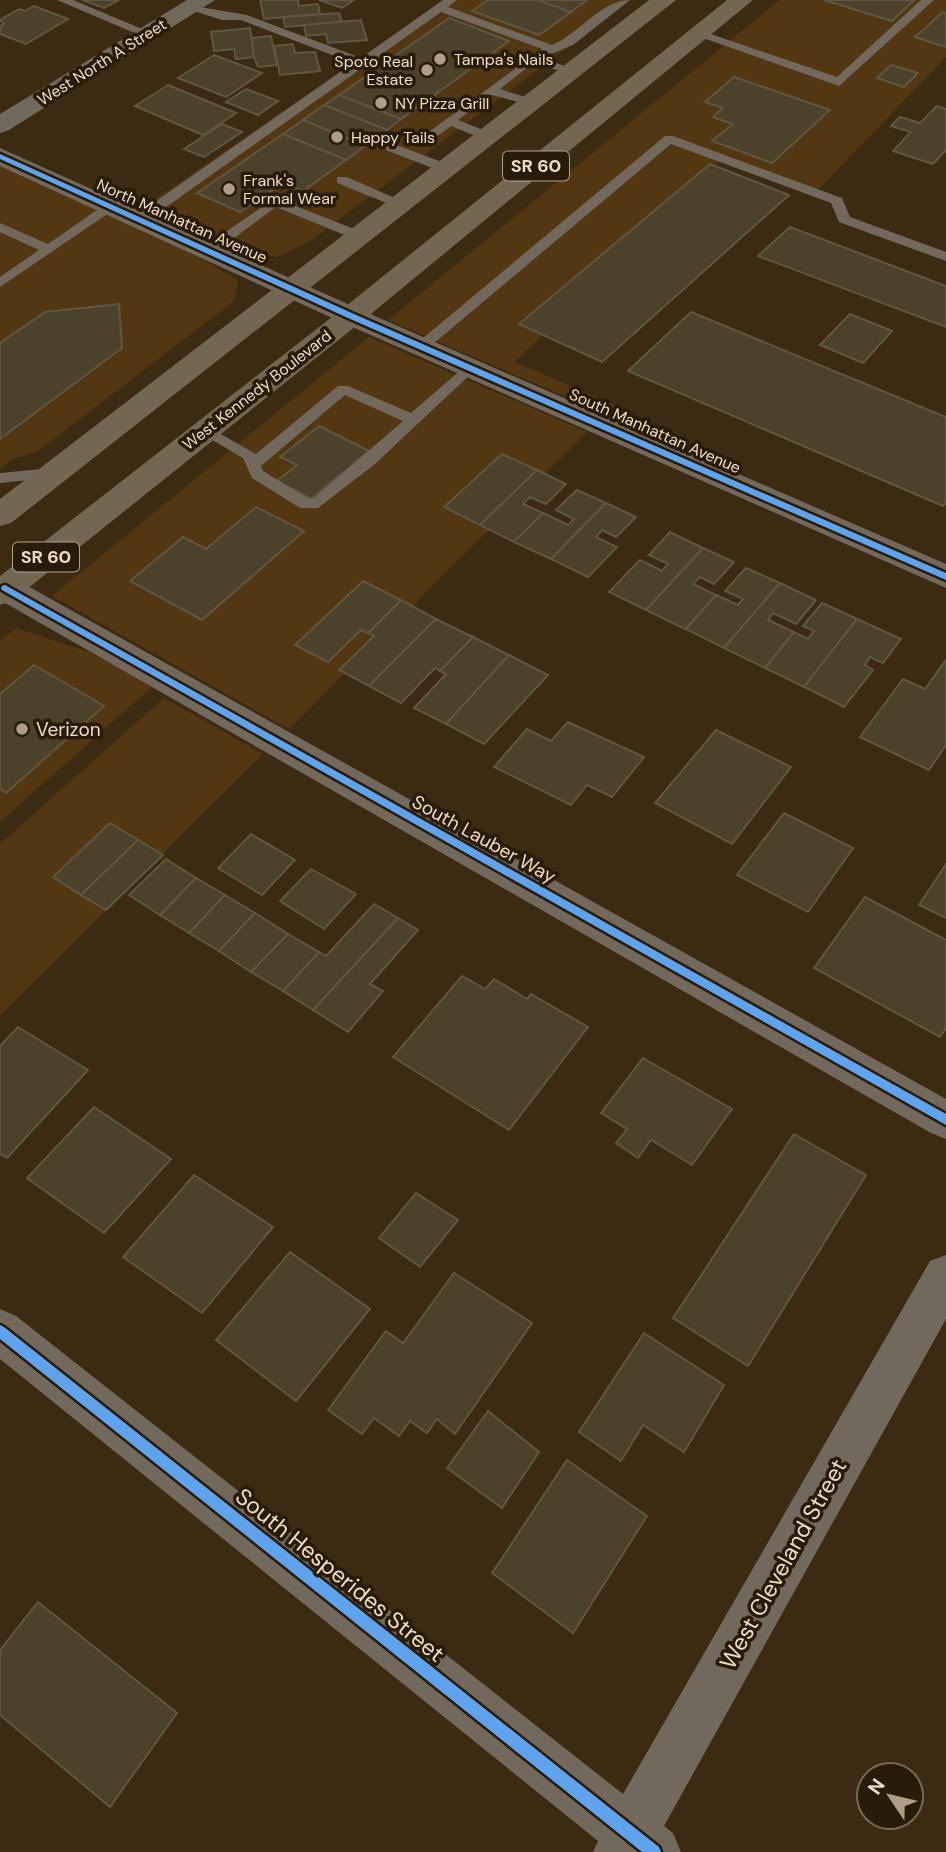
<svg xmlns="http://www.w3.org/2000/svg" width="946" height="1852" viewBox="0 0 946 1852" font-family="'DM Sans',sans-serif">
  <style>
    .built { fill: #523712 }
    .building { fill: #4c412b; stroke: #615641; stroke-width: 2 }
    .lines { fill: none; stroke-linecap: round; stroke-linejoin: round }
    .service { fill: #72685c; fill-rule: evenodd }
    .minor { fill: #72685c; fill-rule: evenodd }
    .primary { fill: #736653; fill-rule: evenodd }
    .cycleway-casing { stroke: #291b09; stroke-width: 5 }
    .cycleway { fill: #60a3ed; fill-rule: evenodd }
    .poi-dot { fill: #b09d86; stroke: #291b09; stroke-width: 2.5 }
    .labels { text-anchor: middle; dominant-baseline: central; stroke-width: 7; stroke-linejoin: round; paint-order: stroke }
    .far-poi-label { font-size: 16px; fill: #eedbc4; stroke: #291b09; text-anchor: start }
    .far-street-label { font-size: 16px; fill: #eedbc4; stroke: #291b09 }
    .shield { fill: #291b09; stroke: #b3a18c; stroke-width: 2 }
    .shield-label { font-size: 18px; font-weight: bold; fill: #eedbc4 }
    .poi-label { font-size: 19px; fill: #eedbc4; stroke: #291b09; text-anchor: start }
    .street-label { font-size: 19px; fill: #eedbc4; stroke: #291b09 }
    .near-street-label { font-size: 23px; fill: #eedbc4; stroke: #291b09 }
  </style>
  <rect width="100%" height="100%" fill="#3c2b12"/>
  <g class="built">
    <path d="M444,0H630L312,240L277,257L241,251L141,209Z"/>
    <path d="M780,0H946V57L818,190L724,157L515,362L615,405L606,414L388,320Z"/>
    <path d="M0,166L176,245L238,280L234,301L38,451L13,459L0,469Z"/>
    <path d="M369,337L587,432L289,729L52,596Z"/>
    <path d="M16,628L89,652L153,686L0,822V641Z"/>
    <path d="M164,698L263,754L0,1016V844Z"/>
  </g>
  <g class="building">
    <path d="M82,0H119L104,8Z"/>
    <path d="M260,0H298L299,6L318,4L320,14L264,19Z"/>
    <path d="M319,0H354L342,8Z"/>
    <path d="M488,0H538L571,12L539,35L472,11Z"/>
    <path d="M538,0H587L571,12Z"/>
    <path d="M824,0H914L892,21Z"/>
    <path d="M34,6L68,19L26,44L0,34V26L4,24L0,20L19,9L25,11Z"/>
    <path d="M943,12L946,13V47L915,37Z"/>
    <path d="M339,13L342,22L285,27L283,17Z"/>
    <path d="M449,18L509,41L401,119L339,95Z"/>
    <path d="M361,20L367,40L328,43L326,34L306,36L304,25Z"/>
    <path d="M250,28L254,57L236,59L234,49L214,51L211,32Z"/>
    <path d="M271,36L277,65L258,67L254,57L252,38Z"/>
    <path d="M293,44L295,53L315,52L320,71L280,75L274,46Z"/>
    <path d="M214,55L262,73L226,97L178,78Z"/>
    <path d="M891,65L918,73L904,87L877,78Z"/>
    <path d="M734,77L772,90L830,110L772,163L712,141L733,124L713,117L723,108L705,102Z"/>
    <path d="M168,85L236,113L203,135L135,106Z"/>
    <path d="M246,89L278,101L258,115L226,102Z"/>
    <path d="M339,95L401,119L387,130L324,105Z"/>
    <path d="M324,105L387,130L365,146L303,120Z"/>
    <path d="M937,106L946,109V150L933,164L893,151L911,132L891,126L900,117L920,123Z"/>
    <path d="M303,120L365,146L346,160L283,134Z"/>
    <path d="M222,124L242,132L204,157L184,149Z"/>
    <path d="M283,134L346,160L303,191L283,183L240,212L197,193Z"/>
    <path d="M710,164L789,195L602,362L519,324Z"/>
    <path d="M790,227L946,286V327L758,256Z"/>
    <path d="M119,304L122,348L0,439V343L45,312Z"/>
    <path d="M691,312L946,417V503L943,506L628,371Z"/>
    <path d="M850,314L892,331L863,363L820,345Z"/>
    <path d="M319,426L369,451L311,499L277,481L297,465L280,457Z"/>
    <path d="M502,454L537,470L480,525L444,507Z"/>
    <path d="M537,470L566,484L546,504L530,497L523,504L543,513L514,542L480,525Z"/>
    <path d="M577,490L606,503L551,559L514,542L543,513L568,525L574,519L556,510Z"/>
    <path d="M606,503L636,517L616,537L602,530L596,537L617,547L588,577L551,559Z"/>
    <path d="M256,507L304,531L202,620L130,581L183,537L206,549Z"/>
    <path d="M670,532L703,548L646,610L609,592L640,560L662,571L668,564L649,555Z"/>
    <path d="M703,548L734,562L714,584L700,577L693,584L716,595L685,629L646,610Z"/>
    <path d="M746,568L780,583L724,648L686,629L716,595L738,605L743,599L725,591Z"/>
    <path d="M363,581L401,600L368,633L361,630L328,662L295,645Z"/>
    <path d="M780,583L816,600L796,624L773,613L768,620L794,632L765,668L724,648Z"/>
    <path d="M401,600L436,619L369,686L339,670L374,636L368,633Z"/>
    <path d="M822,603L857,619L804,687L765,668L794,632L808,639L814,631L803,626Z"/>
    <path d="M436,619L473,637L440,671L435,668L401,703L369,686Z"/>
    <path d="M857,619L901,639L883,663L870,657L865,665L873,670L844,707L804,687Z"/>
    <path d="M473,637L509,655L446,724L414,708L446,674L440,671Z"/>
    <path d="M509,655L548,675L484,744L446,724Z"/>
    <path d="M946,660V745L929,770L860,737L903,679L925,689Z"/>
    <path d="M34,665L104,706L6,793L0,789V694Z"/>
    <path d="M568,722L644,757L612,797L587,785L571,805L494,767L527,729L551,741Z"/>
    <path d="M716,730L791,767L732,844L655,803Z"/>
    <path d="M784,813L853,848L808,912L737,875Z"/>
    <path d="M110,823L138,840L81,895L53,877Z"/>
    <path d="M251,834L295,860L262,895L218,868Z"/>
    <path d="M138,840L163,855L106,910L81,895Z"/>
    <path d="M166,859L196,878L160,915L129,895Z"/>
    <path d="M946,864V918L919,905Z"/>
    <path d="M311,869L356,894L324,929L280,901Z"/>
    <path d="M196,878L225,895L189,933L160,915Z"/>
    <path d="M225,895L255,913L219,951L189,933Z"/>
    <path d="M865,897L946,940V1028L940,1037L814,968Z"/>
    <path d="M374,904L398,918L313,1010L283,991L319,952L326,956Z"/>
    <path d="M255,913L288,934L251,972L219,951Z"/>
    <path d="M398,918L418,930L370,984L383,991L348,1032L313,1010Z"/>
    <path d="M288,934L319,952L283,991L251,972Z"/>
    <path d="M462,976L485,989L494,979L527,999L531,994L588,1027L509,1130L393,1057Z"/>
    <path d="M18,1027L88,1070L7,1158L0,1154V1046Z"/>
    <path d="M643,1058L732,1109L692,1165L651,1140L638,1158L616,1143L627,1129L601,1113Z"/>
    <path d="M94,1107L171,1159L104,1233L27,1178Z"/>
    <path d="M794,1134L866,1175L748,1366L673,1318Z"/>
    <path d="M194,1175L273,1227L202,1313L123,1257Z"/>
    <path d="M416,1193L458,1220L420,1267L379,1238Z"/>
    <path d="M290,1252L370,1309L296,1401L216,1340Z"/>
    <path d="M454,1273L532,1323L455,1434L437,1419L427,1433L410,1421L399,1436L374,1418L362,1434L328,1410L386,1331L403,1343Z"/>
    <path d="M644,1333L724,1385L684,1452L643,1425L621,1461L579,1432Z"/>
    <path d="M488,1411L539,1452L502,1508L447,1468Z"/>
    <path d="M567,1460L647,1516L573,1633L492,1573Z"/>
    <path d="M38,1602L177,1713L110,1807L0,1715V1650Z"/>
  </g>
  <g class="lines">
    <g class="service">
      <path d="M57,0H73L154,34L144,37Z"/>
      <path d="M443,0H457L448,7L552,45C579,34 601,0 630,0L573,45L541,58L574,69V75L533,63L500,89L534,100V106L492,95L458,120L491,133V139H483L451,126L436,137L426,134L542,49L441,12L145,222H135V216L353,63L241,20H222L188,9V5L247,15L361,58Z"/>
      <path d="M921,0H934L839,86L692,34L702,31L837,77Z"/>
      <path d="M665,136H673L842,198L850,217L946,252V261L839,222L831,203L671,144L426,350H416V344Z"/>
      <path d="M391,143L450,165L451,168L440,171L386,150L385,147Z"/>
      <path d="M337,177H347L406,203L394,206L337,183Z"/>
      <path d="M275,198L362,232L364,235L352,238L276,207L214,253H204V247Z"/>
      <path d="M107,203L119,206L0,287V277L39,250L0,232V223L48,244Z"/>
      <path d="M470,362L477,367L475,370L375,464L318,508H300L252,478L243,458L197,431L200,428H210L256,454L338,386H348L411,413ZM345,395L403,421L314,498L309,499L263,471L261,466Z"/>
      <path d="M53,468L58,469V477L0,483V473Z"/>
    </g>
    <g class="minor">
      <path d="M187,0H215L9,130L0,133V114Z"/>
      <path d="M0,148L361,310L946,564V588L341,322L0,166Z"/>
      <path d="M5,576L17,580L946,1099V1139L931,1133L0,600V578Z"/>
      <path d="M946,1255V1319L664,1826L673,1833L681,1852H593L598,1841L0,1359V1309L16,1316L623,1794L930,1261Z"/>
    </g>
    <g class="primary">
      <path d="M649,0H676L11,523L0,526V499Z"/>
      <path d="M727,0H753L361,322L12,601L0,605V576L341,310Z"/>
    </g>
    <g class="cycleway-casing">
      <g id="cycleway">
        <path d="M0,154L354,314L946,573V580L348,318L0,159Z"/>
        <path d="M5,585L946,1114V1125L2,590L1,588L2,586Z"/>
        <path d="M0,1325L4,1327L659,1847L661,1852H642L0,1339Z"/>
      </g>
    </g>
    <use href="#cycleway" class="cycleway"/>
  </g>
  <g class="poi-dot">
    <circle cx="440" cy="59" r="7"/>
    <circle cx="427" cy="70" r="7"/>
    <circle cx="381" cy="103" r="7"/>
    <circle cx="337" cy="137" r="7"/>
    <circle cx="229" cy="189" r="7"/>
    <circle cx="22" cy="729" r="7"/>
  </g>
  <g class="labels">
    <g class="far-poi-label">
      <text x="454" y="59">Tampa's Nails</text>
      <text x="413" y="61" text-anchor="end">Spoto Real<tspan x="413" dy="18">Estate</tspan></text>
      <text x="395" y="103">NY Pizza Grill</text>
      <text x="351" y="137">Happy Tails</text>
      <text x="243" y="180">Frank's<tspan x="243" dy="18">Formal Wear</tspan></text>
    </g>
    <g class="far-street-label">
      <text transform="translate(102 62) rotate(-32)">West North A Street</text>
      <text transform="translate(182 221) rotate(24)">North Manhattan Avenue</text>
      <text transform="translate(257 390) rotate(-38)">West Kennedy Boulevard</text>
      <text transform="translate(655 431) rotate(24)">South Manhattan Avenue</text>
    </g>
    <g class="shield">
      <rect x="503" y="151.5" width="66" height="29" rx="5"/>
      <rect x="13" y="542.5" width="66" height="29" rx="5"/>
    </g>
    <g class="shield-label">
      <text x="536" y="166">SR 60</text>
      <text x="46" y="557">SR 60</text>
    </g>
    <g class="poi-label">
      <text x="36" y="729">Verizon</text>
    </g>
    <g class="street-label">
      <text transform="translate(484 839) rotate(29)">South Lauber Way</text>
    </g>
    <g class="near-street-label">
      <text transform="translate(783 1564) rotate(-61)">West Cleveland Street</text>
      <text transform="translate(340 1575) rotate(39)">South Hesperides Street</text>
    </g>
  </g>
  <g transform="translate(890 1796) rotate(305)"><circle r="33" fill="#291b09" stroke="#786854" stroke-width="2"/>
  <path d="M0-5L12 26L0 18L-12 26Z" fill="#b09d86"/>
  <text y="-10" font-size="19" font-weight="bold" text-anchor="middle" fill="#eedbc4">N</text>
  </g>
</svg>
